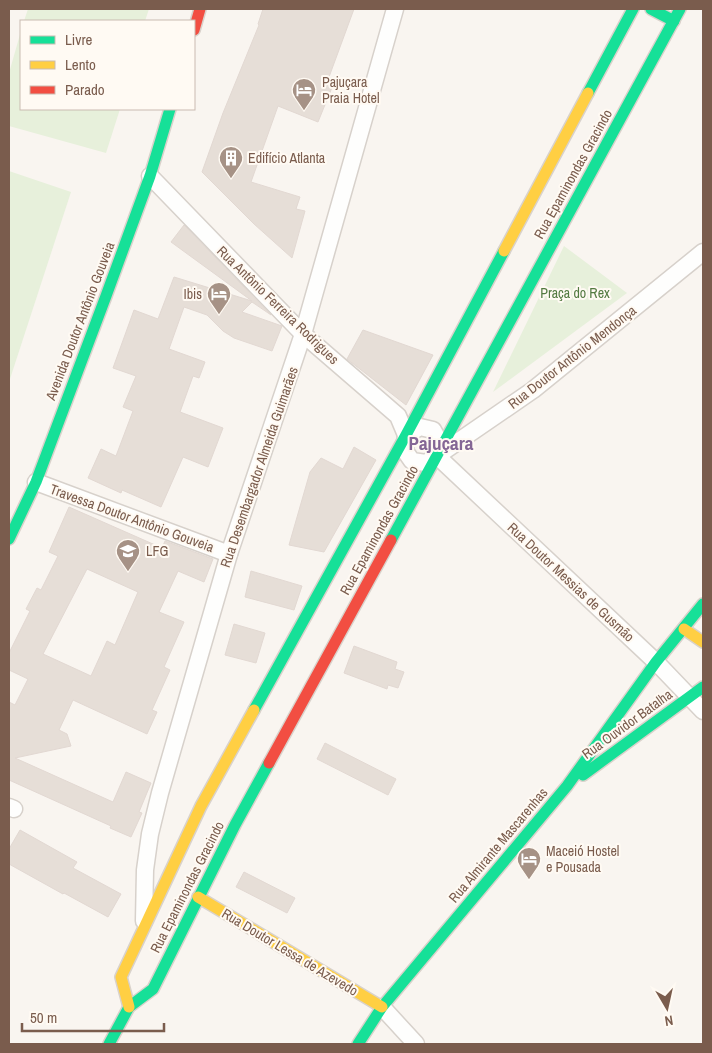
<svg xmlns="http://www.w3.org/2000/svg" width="712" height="1053" viewBox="0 0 712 1053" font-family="'Archivo Narrow',sans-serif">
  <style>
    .green { fill: #e7f0db }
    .building { fill: #e6ded7; stroke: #e2d8d2; fill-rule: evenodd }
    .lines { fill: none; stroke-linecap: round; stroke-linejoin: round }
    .street-casing { stroke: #d7d1cb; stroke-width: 19 }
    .fast-casing { stroke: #d9d2cb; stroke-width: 14 }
    .slow-casing { stroke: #d9d2cb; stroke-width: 14 }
    .jam-casing { stroke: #d9d2cb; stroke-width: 14 }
    .street { stroke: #fefefd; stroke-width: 16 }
    .fast { stroke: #16e098; stroke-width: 11 }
    .slow { stroke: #ffcf43; stroke-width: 11 }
    .jam { stroke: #f24e42; stroke-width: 11 }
    .labels { text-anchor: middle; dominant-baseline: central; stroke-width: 4; stroke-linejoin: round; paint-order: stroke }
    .poi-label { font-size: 14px; fill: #7a5c4d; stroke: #fffaf3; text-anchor: start }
    .street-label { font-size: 14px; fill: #7a5c4d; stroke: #fffaf3 }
    .park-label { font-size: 14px; fill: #537a41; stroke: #fffaf3 }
    .district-label { font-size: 19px; font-weight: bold; fill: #846695; stroke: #fffaf3 }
  </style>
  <rect width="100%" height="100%" fill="#f9f5f0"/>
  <g class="green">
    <path d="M28,9H149L145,21H24Z"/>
    <path d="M21,31V109H120L106,153L9,126V73Z"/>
    <path d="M9,171L71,192L9,382Z"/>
    <path d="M564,246L627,293L493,392Z"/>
  </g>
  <g class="building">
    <path d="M263,9H354L329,77L335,80L318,122L278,106L251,182L300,197L296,209L305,211L292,258L254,224L202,172L223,113L259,25L258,24Z"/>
    <path d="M184,225L271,315L252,302L242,312L282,326L272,351L234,338L223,331L207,315L184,307L169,349L205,362L199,378L193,376L180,412L223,428L208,467L183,457L161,507L122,490L121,493L88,478L101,449L116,456L133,411L123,407L136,376L113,368L134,310L158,319L174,277L252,301L171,242Z"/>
    <path d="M363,330L433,355L406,405L347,359Z"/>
    <path d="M354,447L376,460L324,552L289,545L310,472L321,458L343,469Z"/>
    <path d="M69,507L162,548L165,541L213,559L204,582L178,571L159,612L184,622L164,667L170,670L152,710L157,712L147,734L73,700L59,730L67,734L71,746L15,758L113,802L126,772L151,783L139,812L142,813L131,837L110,828L111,826L9,780V702L15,705L28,679L9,670V653L30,611L26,609L37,588L41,590L58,556L49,552ZM87,569L138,592L115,645L107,641L91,676L43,654Z"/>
    <path d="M251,571L302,586L294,610L245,597Z"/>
    <path d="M234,624L265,633L256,663L225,655Z"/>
    <path d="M354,646L397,662L395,669L404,672L398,688L388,685L387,689L344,673Z"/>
    <path d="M325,743L396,779L388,795L317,759Z"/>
    <path d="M20,830L77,862L73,868L121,894L108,917L64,893L63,894L9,864V849Z"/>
    <path d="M244,872L295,898L287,913L236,887Z"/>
  </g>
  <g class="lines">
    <g class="street-casing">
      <g id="street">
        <path d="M150,176L303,334L398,416L406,435L420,427L433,430L439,441L437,454"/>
        <path d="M406,435L405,451L412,461L426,463L437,456L533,390L703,252"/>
        <path d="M437,456L656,662L703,711"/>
        <path d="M36,482L229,554"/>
        <path d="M9,807L14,809"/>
        <path d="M144,921L145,870L150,834L160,793L229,554L303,334L395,9"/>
        <path d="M382,1007L416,1044"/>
      </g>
    </g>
    <g class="fast-casing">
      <g id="fast">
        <path d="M651,9L674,21"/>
        <path d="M588,93L633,9"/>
        <path d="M9,539L36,482L106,296L150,176L170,109"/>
        <path d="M391,540L680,9"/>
        <path d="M254,710L406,435L504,251"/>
        <path d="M583,775L703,687"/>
        <path d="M109,1044L129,1007L153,989L235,825L269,763"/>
        <path d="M358,1044L382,1007L567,786L656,662L703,604"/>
      </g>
    </g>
    <g class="slow-casing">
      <g id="slow">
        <path d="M504,251L588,93"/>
        <path d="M684,629L703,642"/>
        <path d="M198,897L382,1007"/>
        <path d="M129,1007L121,977L201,806L254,710"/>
      </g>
    </g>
    <g class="jam-casing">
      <g id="jam">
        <path d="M194,30L200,9"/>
        <path d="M269,763L391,540"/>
      </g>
    </g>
    <use href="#street" class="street"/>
    <use href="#fast" class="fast"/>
    <use href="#slow" class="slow"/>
    <use href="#jam" class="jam"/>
  </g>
  <defs>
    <g id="hotel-pin" transform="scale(1.25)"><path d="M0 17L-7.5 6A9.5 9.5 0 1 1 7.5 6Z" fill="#a69286" stroke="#fffaf3"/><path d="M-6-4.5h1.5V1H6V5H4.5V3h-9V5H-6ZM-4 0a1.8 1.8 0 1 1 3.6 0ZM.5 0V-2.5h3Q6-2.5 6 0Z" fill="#fff"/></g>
    <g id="building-pin" transform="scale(1.25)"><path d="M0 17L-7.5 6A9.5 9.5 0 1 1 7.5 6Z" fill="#a69286" stroke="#fffaf3"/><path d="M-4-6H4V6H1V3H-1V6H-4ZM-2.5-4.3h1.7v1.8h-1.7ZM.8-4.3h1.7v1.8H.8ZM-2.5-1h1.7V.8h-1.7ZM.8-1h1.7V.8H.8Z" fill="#fff"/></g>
    <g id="school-pin" transform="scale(1.25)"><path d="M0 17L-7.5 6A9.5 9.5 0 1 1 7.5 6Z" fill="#a69286" stroke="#fffaf3"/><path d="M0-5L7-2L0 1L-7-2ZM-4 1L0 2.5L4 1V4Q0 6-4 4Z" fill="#fff"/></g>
  </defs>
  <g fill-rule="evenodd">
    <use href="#hotel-pin" x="304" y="90"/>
    <use href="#building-pin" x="231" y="158"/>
    <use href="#hotel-pin" x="219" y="294"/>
    <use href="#school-pin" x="128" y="551"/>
    <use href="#hotel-pin" x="529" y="859"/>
  </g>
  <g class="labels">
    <g class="poi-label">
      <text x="322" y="82">Pajuçara<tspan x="322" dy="16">Praia Hotel</tspan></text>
      <text x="248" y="158">Edifício Atlanta</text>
      <text x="202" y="294" text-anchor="end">Ibis</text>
      <text x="146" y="551">LFG</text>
      <text x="546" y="851">Maceió Hostel<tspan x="546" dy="16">e Pousada</tspan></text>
    </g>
    <g class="street-label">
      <text transform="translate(573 174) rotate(-61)">Rua Epaminondas Gracindo</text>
      <text transform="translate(278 305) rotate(44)">Rua Antônio Ferreira Rodrigues</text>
      <text transform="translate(80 321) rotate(-69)">Avenida Doutor Antônio Gouveia</text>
      <text transform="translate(572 357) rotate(-38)">Rua Doutor Antônio Mendonça</text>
      <text transform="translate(259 467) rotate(-71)">Rua Desembargador Almeida Guimarães</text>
      <text transform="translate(132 518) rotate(20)">Travessa Doutor Antônio Gouveia</text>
      <text transform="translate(379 530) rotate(-61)">Rua Epaminondas Gracindo</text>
      <text transform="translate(571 582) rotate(43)">Rua Doutor Messias de Gusmão</text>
      <text transform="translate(627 724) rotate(-36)">Rua Ouvidor Batalha</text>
      <text transform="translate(498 845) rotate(-50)">Rua Almirante Mascarenhas</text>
      <text transform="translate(187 887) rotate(-63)">Rua Epaminondas Gracindo</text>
      <text transform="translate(290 952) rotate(31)">Rua Doutor Lessa de Azevedo</text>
    </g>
    <g class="park-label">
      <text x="575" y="293">Praça do Rex</text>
    </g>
    <g class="district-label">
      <text x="441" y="443">Pajuçara</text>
    </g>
  </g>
  <rect width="712" height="1053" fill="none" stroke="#7a5c4d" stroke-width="20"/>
  <rect x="20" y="20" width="175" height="90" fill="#fffaf3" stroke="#cabbb1"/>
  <rect x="30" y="36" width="25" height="8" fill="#16e098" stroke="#cabbb1"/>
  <text x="65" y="45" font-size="15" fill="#7a5c4d">Livre</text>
  <rect x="30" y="61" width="25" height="8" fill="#ffcf43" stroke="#cabbb1"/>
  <text x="65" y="70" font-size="15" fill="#7a5c4d">Lento</text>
  <rect x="30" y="86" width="25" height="8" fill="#f24e42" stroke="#cabbb1"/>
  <text x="65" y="95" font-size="15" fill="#7a5c4d">Parado</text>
  <g transform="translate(667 1008) rotate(171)" stroke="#fffaf3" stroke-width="4" paint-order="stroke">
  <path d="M0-4L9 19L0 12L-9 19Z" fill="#7a5c4d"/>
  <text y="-8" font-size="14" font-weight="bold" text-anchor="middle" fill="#7a5c4d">N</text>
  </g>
  <path d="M22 1023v8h142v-8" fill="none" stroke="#7a5c4d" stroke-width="2.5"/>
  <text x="30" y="1023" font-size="15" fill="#7a5c4d" stroke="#fffaf3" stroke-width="4" paint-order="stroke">50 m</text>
</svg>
